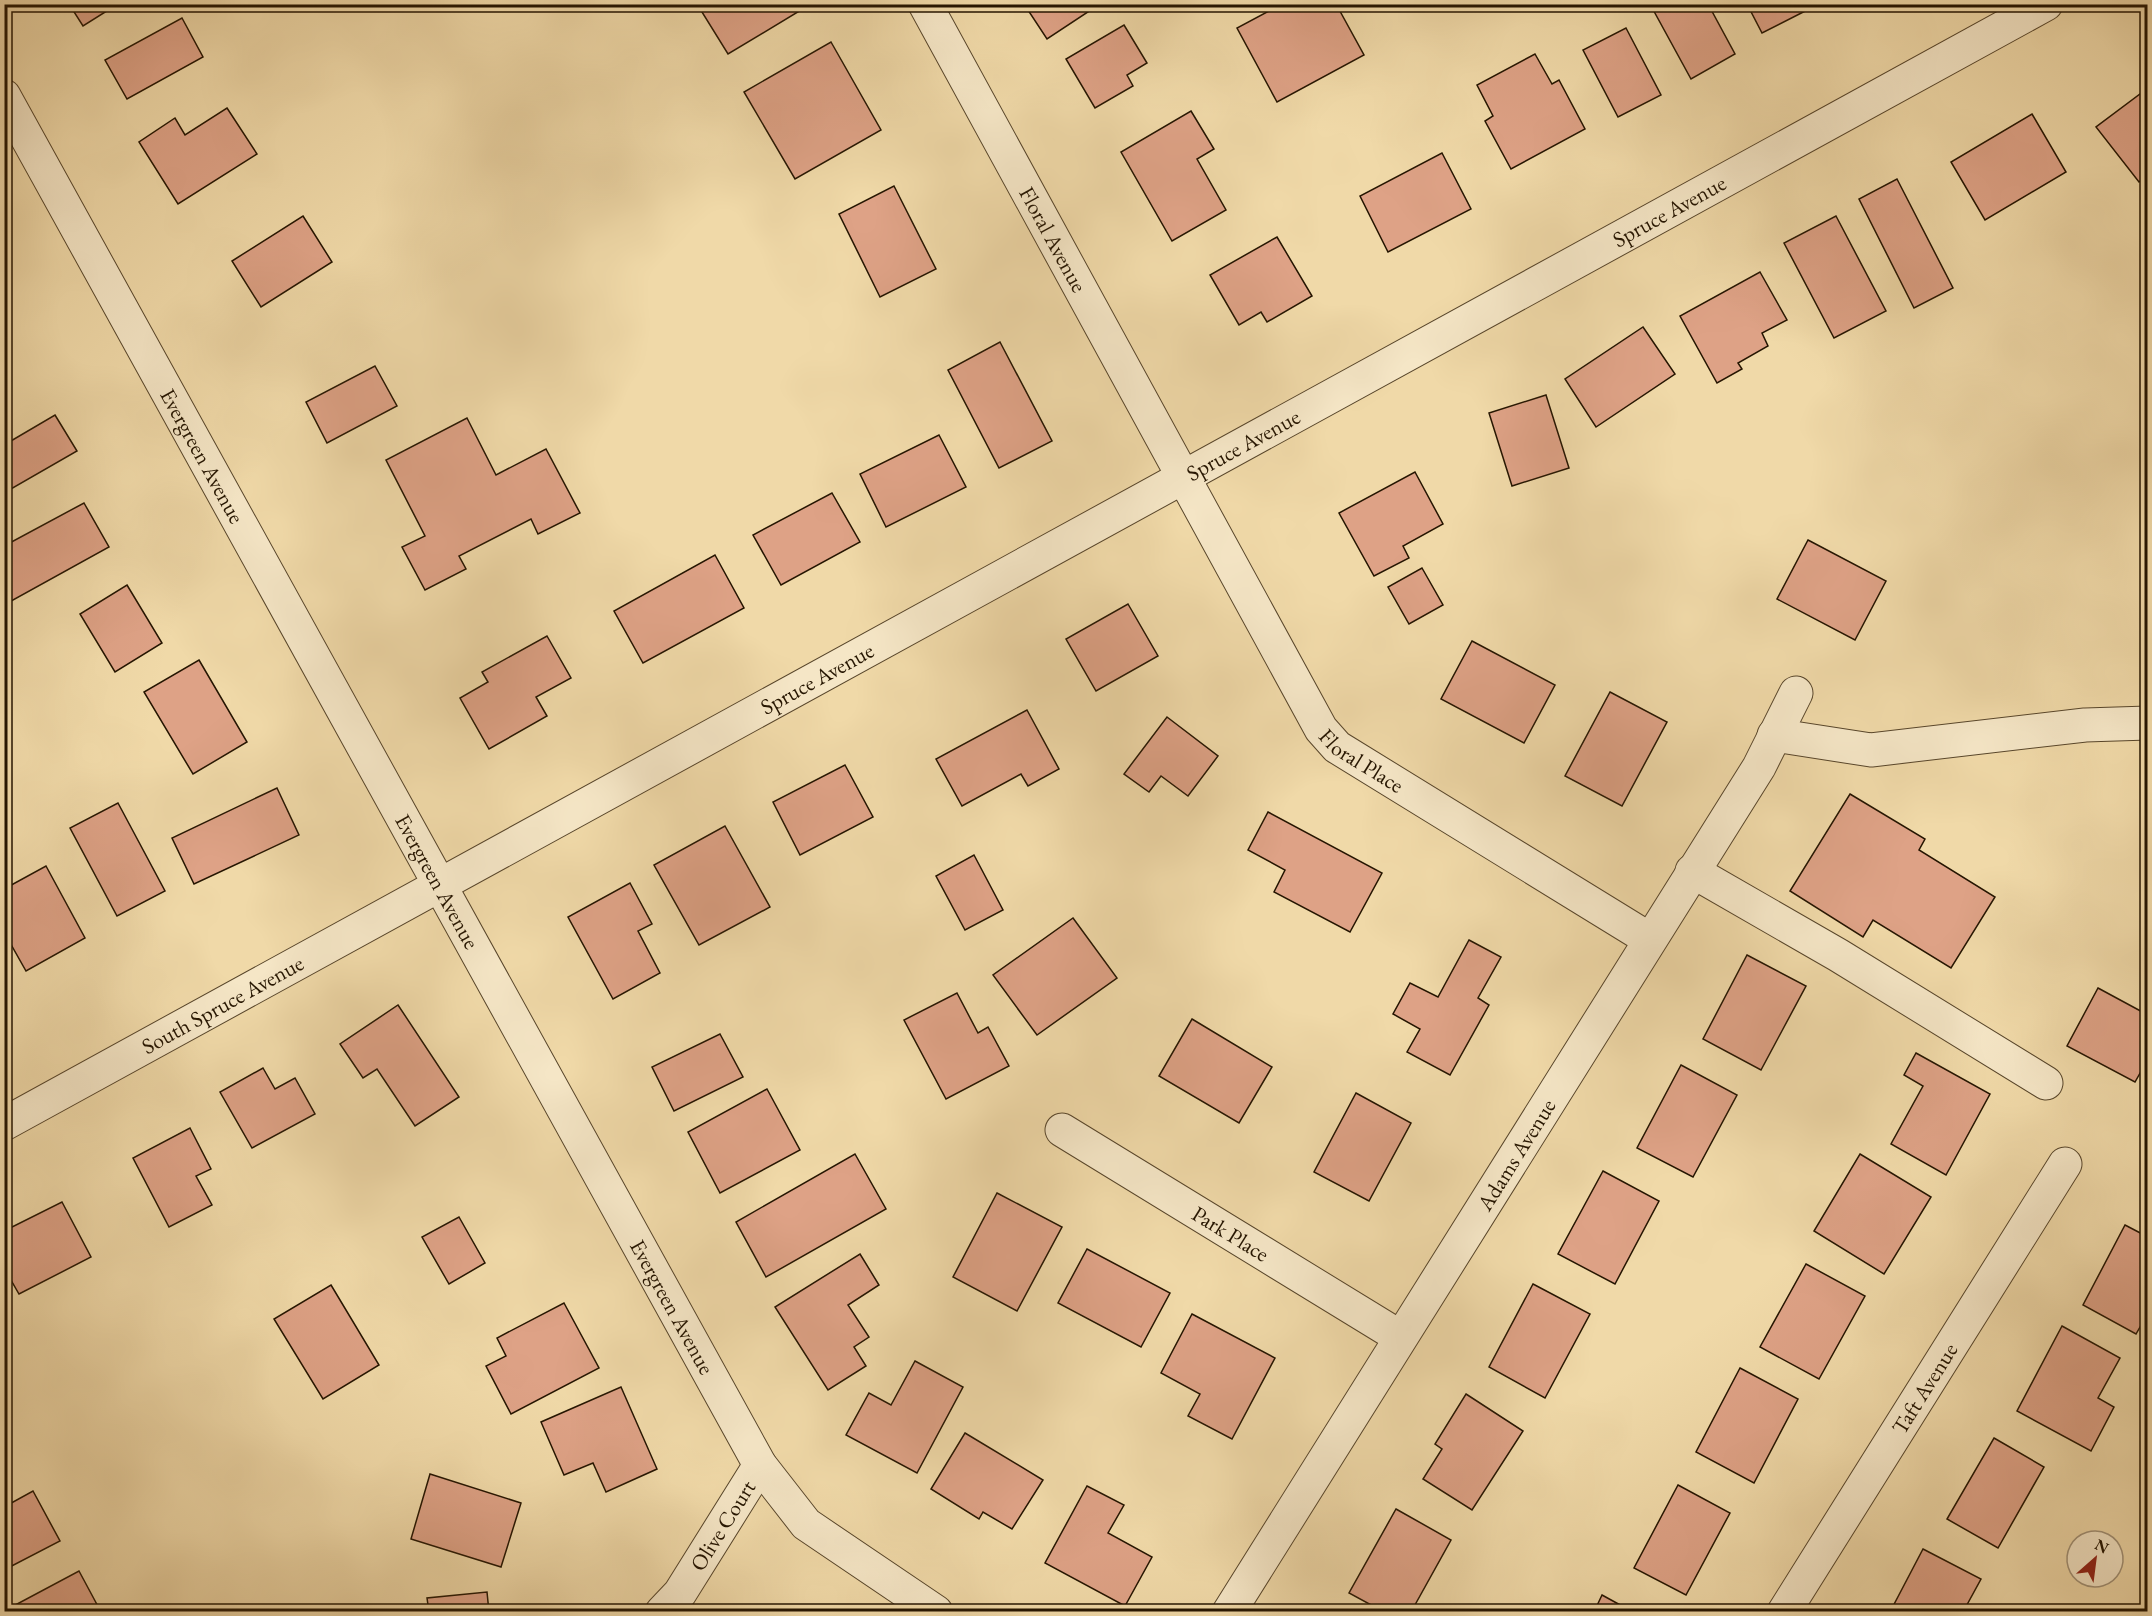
<svg xmlns="http://www.w3.org/2000/svg" width="2152" height="1616" viewBox="0 0 2152 1616" font-family="'EB Garamond',serif">
  <style>
    .building { fill: #dea286; stroke: #251501; stroke-width: 1.5 }
    .lines { fill: none; stroke-linecap: round; stroke-linejoin: round }
    .minor-casing { stroke: #58462b; stroke-width: 35 }
    .minor { stroke: #f5e6c6; stroke-width: 33 }
    .labels { text-anchor: middle; dominant-baseline: central; stroke-width: 4.5; stroke-linejoin: round; paint-order: stroke }
    .street-label { font-size: 22px; fill: #251501; stroke: #f5e6c6 }
  </style>
  <rect width="100%" height="100%" fill="#f0d9a8"/>
  <filter id="stains"><feTurbulence type="fractalNoise" baseFrequency=".00333" numOctaves="4"/><feColorMatrix values="0 0 0 0 .2 0 0 0 0 .09 0 0 0 0 .02 0 0 0 .5 -.17"/></filter>
  <radialGradient id="worn" r=".72"><stop offset=".6" stop-color="#630" stop-opacity="0"/><stop offset="1" stop-color="#630" stop-opacity=".3"/></radialGradient>
  <g class="building">
    <path d="M69,4H118L83,26Z"/>
    <path d="M697,4H811L728,54Z"/>
    <path d="M1024,4H1100L1047,39Z"/>
    <path d="M1282,4H1336L1364,55L1277,102L1237,28Z"/>
    <path d="M1650,4H1708L1735,54L1691,79Z"/>
    <path d="M1747,4H1819L1762,33Z"/>
    <path d="M182,18L203,57L127,99L105,60Z"/>
    <path d="M1124,25L1147,63L1127,75L1133,86L1095,108L1066,59Z"/>
    <path d="M1626,28L1661,95L1618,117L1583,50Z"/>
    <path d="M831,42L881,130L795,179L744,92Z"/>
    <path d="M1535,54L1552,84L1559,80L1585,129L1511,169L1485,121L1493,116L1477,85Z"/>
    <path d="M2148,88V175L2139,182L2096,127Z"/>
    <path d="M227,108L257,154L178,204L139,142L175,118L185,135Z"/>
    <path d="M1191,111L1214,149L1197,159L1226,210L1172,241L1121,152Z"/>
    <path d="M2032,114L2066,172L1985,220L1951,162Z"/>
    <path d="M1442,153L1471,209L1388,252L1360,196Z"/>
    <path d="M1897,179L1953,288L1914,308L1859,199Z"/>
    <path d="M894,186L936,269L880,297L839,214Z"/>
    <path d="M303,216L332,262L261,307L232,261Z"/>
    <path d="M1836,216L1886,311L1834,338L1784,243Z"/>
    <path d="M1277,237L1312,296L1267,322L1261,312L1239,325L1210,275Z"/>
    <path d="M1760,272L1787,320L1762,333L1768,346L1738,363L1742,369L1717,383L1680,316Z"/>
    <path d="M1643,327L1675,374L1596,427L1565,379Z"/>
    <path d="M1000,342L1052,441L999,468L948,370Z"/>
    <path d="M375,366L397,406L327,443L306,402Z"/>
    <path d="M1546,395L1569,468L1512,486L1489,413Z"/>
    <path d="M55,415L77,451L4,493V445Z"/>
    <path d="M467,418L496,475L546,449L580,513L538,534L531,519L459,556L466,569L425,590L402,547L425,536L386,460Z"/>
    <path d="M939,435L966,487L886,527L860,474Z"/>
    <path d="M1415,472L1443,524L1403,546L1409,558L1374,576L1339,513Z"/>
    <path d="M832,493L860,542L781,585L753,535Z"/>
    <path d="M84,503L109,547L4,605V546Z"/>
    <path d="M1808,540L1886,581L1855,640L1777,599Z"/>
    <path d="M715,555L744,608L643,663L614,611Z"/>
    <path d="M1422,568L1443,605L1409,624L1388,587Z"/>
    <path d="M127,585L162,643L115,672L80,614Z"/>
    <path d="M1128,604L1158,656L1096,691L1066,639Z"/>
    <path d="M547,636L571,678L536,697L547,716L489,749L460,698L488,682L482,672Z"/>
    <path d="M1472,641L1555,685L1524,743L1441,699Z"/>
    <path d="M199,660L247,742L193,774L144,692Z"/>
    <path d="M1610,692L1667,722L1622,806L1565,776Z"/>
    <path d="M1027,710L1059,769L1028,786L1021,774L962,806L936,759Z"/>
    <path d="M1167,717L1218,756L1188,796L1161,776L1149,792L1124,774Z"/>
    <path d="M845,765L873,817L800,855L773,802Z"/>
    <path d="M277,788L299,835L194,884L172,838Z"/>
    <path d="M1850,794L1925,839L1919,850L1995,897L1951,968L1873,920L1863,937L1790,891Z"/>
    <path d="M118,803L165,891L117,916L70,828Z"/>
    <path d="M1268,812L1382,873L1350,932L1274,892L1285,870L1248,850Z"/>
    <path d="M725,826L770,907L699,945L654,865Z"/>
    <path d="M974,855L1003,910L965,930L936,876Z"/>
    <path d="M46,866L85,938L26,971L4,932V889Z"/>
    <path d="M630,883L652,924L638,931L660,973L613,999L568,917Z"/>
    <path d="M1073,918L1117,978L1037,1035L993,975Z"/>
    <path d="M1469,940L1501,957L1478,998L1489,1005L1450,1075L1407,1052L1420,1029L1393,1014L1410,983L1438,997Z"/>
    <path d="M1747,955L1806,986L1761,1070L1703,1039Z"/>
    <path d="M2098,988L2148,1015V1059L2135,1082L2067,1046Z"/>
    <path d="M957,993L978,1033L988,1027L1009,1066L946,1099L904,1020Z"/>
    <path d="M398,1005L459,1097L415,1126L377,1069L363,1078L340,1044Z"/>
    <path d="M1192,1019L1272,1067L1239,1123L1159,1076Z"/>
    <path d="M720,1034L743,1077L674,1111L652,1067Z"/>
    <path d="M1916,1053L1990,1094L1946,1175L1891,1144L1923,1086L1904,1075Z"/>
    <path d="M1681,1065L1737,1095L1693,1177L1637,1148Z"/>
    <path d="M263,1068L275,1089L295,1078L315,1114L252,1148L220,1092Z"/>
    <path d="M767,1089L800,1150L720,1193L688,1132Z"/>
    <path d="M1356,1093L1411,1123L1369,1201L1314,1172Z"/>
    <path d="M190,1128L211,1169L196,1176L212,1205L169,1227L133,1158Z"/>
    <path d="M855,1154L886,1209L766,1277L736,1222Z"/>
    <path d="M1860,1154L1931,1197L1884,1274L1814,1231Z"/>
    <path d="M1603,1171L1659,1201L1615,1284L1558,1254Z"/>
    <path d="M997,1193L1062,1227L1017,1311L953,1277Z"/>
    <path d="M62,1202L91,1257L19,1294L4,1268V1231Z"/>
    <path d="M459,1217L485,1263L449,1284L422,1237Z"/>
    <path d="M2125,1225L2148,1237V1313L2136,1334L2083,1305Z"/>
    <path d="M1087,1249L1170,1293L1141,1347L1058,1303Z"/>
    <path d="M860,1254L879,1285L848,1305L869,1337L854,1347L866,1366L828,1390L775,1307Z"/>
    <path d="M1806,1264L1865,1296L1819,1379L1760,1347Z"/>
    <path d="M1533,1284L1590,1314L1545,1398L1489,1367Z"/>
    <path d="M331,1285L379,1365L323,1399L274,1319Z"/>
    <path d="M564,1303L599,1368L511,1414L486,1366L506,1356L497,1338Z"/>
    <path d="M1192,1314L1275,1358L1232,1439L1188,1416L1200,1394L1161,1373Z"/>
    <path d="M2062,1326L2120,1358L2098,1398L2114,1407L2091,1451L2017,1411Z"/>
    <path d="M915,1361L963,1387L917,1473L846,1435L869,1393L891,1405Z"/>
    <path d="M1740,1368L1798,1399L1754,1483L1696,1452Z"/>
    <path d="M621,1387L657,1469L606,1492L593,1463L564,1475L541,1422Z"/>
    <path d="M1466,1394L1523,1431L1472,1510L1423,1479L1442,1449L1435,1444Z"/>
    <path d="M965,1433L1043,1480L1012,1529L983,1512L979,1519L931,1489Z"/>
    <path d="M1994,1438L2044,1467L1998,1548L1947,1519Z"/>
    <path d="M430,1474L521,1503L501,1567L411,1539Z"/>
    <path d="M1678,1485L1730,1513L1686,1595L1634,1568Z"/>
    <path d="M1087,1486L1124,1505L1108,1533L1152,1557L1125,1606L1045,1563Z"/>
    <path d="M33,1491L60,1541L4,1570V1507Z"/>
    <path d="M1396,1509L1451,1540L1411,1612H1384L1349,1593Z"/>
    <path d="M1923,1549L1981,1579L1963,1612H1890Z"/>
    <path d="M79,1571L101,1612H4V1611Z"/>
    <path d="M487,1592L489,1612H429L427,1598Z"/>
    <path d="M1602,1595L1633,1612H1594Z"/>
  </g>
  <g class="lines">
    <g class="minor-casing">
      <g id="minor">
        <path id="s1" d="M925,4L1321,729L1337,747L1649,939"/>
        <path id="s2" d="M4,96L760,1465L806,1524L936,1612"/>
        <path d="M1774,735L1871,750L2085,725L2148,723"/>
        <path d="M1692,871L1838,955L2046,1083"/>
        <path id="s3" d="M4,1124L2046,4"/>
        <path id="s4" d="M1062,1130L1400,1337"/>
        <path id="s5" d="M662,1612L680,1593L760,1465"/>
        <path id="s6" d="M1229,1612L1759,767L1796,693"/>
        <path id="s7" d="M1784,1612L2065,1164"/>
      </g>
    </g>
    <use href="#minor" class="minor"/>
  </g>
  <g class="labels">
    <g class="street-label">
      <text stroke="none"><textPath href="#s3" startOffset="1899">Spruce Avenue</textPath></text>
      <text stroke="none"><textPath href="#s1" startOffset="268">Floral Avenue</textPath></text>
      <text stroke="none"><textPath href="#s3" startOffset="1413">Spruce Avenue</textPath></text>
      <text stroke="none"><textPath href="#s2" startOffset="411">Evergreen Avenue</textPath></text>
      <text stroke="none"><textPath href="#s3" startOffset="927">Spruce Avenue</textPath></text>
      <text stroke="none"><textPath href="#s1" startOffset="878">Floral Place</textPath></text>
      <text stroke="none"><textPath href="#s2" startOffset="897">Evergreen Avenue</textPath></text>
      <text stroke="none"><textPath href="#s3" startOffset="249">South Spruce Avenue</textPath></text>
      <text stroke="none"><textPath href="#s6" startOffset="540">Adams Avenue</textPath></text>
      <text stroke="none"><textPath href="#s4" startOffset="198">Park Place</textPath></text>
      <text stroke="none"><textPath href="#s2" startOffset="1383">Evergreen Avenue</textPath></text>
      <text stroke="none"><textPath href="#s7" startOffset="264">Taft Avenue</textPath></text>
      <text stroke="none"><textPath href="#s5" startOffset="106">Olive Court</textPath></text>
    </g>
  </g>
  <rect width="2152" height="1616" fill="none" stroke="#f0d9a8" stroke-width="24"/>
  <rect x="6" y="6" width="2140" height="1604" fill="none" stroke="#251501" stroke-width="3"/>
  <rect x="12" y="12" width="2128" height="1592" fill="none" stroke="#251501" stroke-width="1.5"/>
  <g transform="translate(2095 1559) rotate(28)"><circle r="28" fill="#f5e6c6" stroke="#a29277" stroke-width="1.5"/>
  <path d="M0-4.5L10 22L0 15L-10 22Z" fill="#8f2418"/>
  <text y="-9" font-size="16" font-weight="bold" text-anchor="middle" fill="#251501">N</text>
  </g>
  <rect width="100%" height="100%" filter="url(#stains)"/>
  <rect width="100%" height="100%" fill="url(#worn)"/>
</svg>
